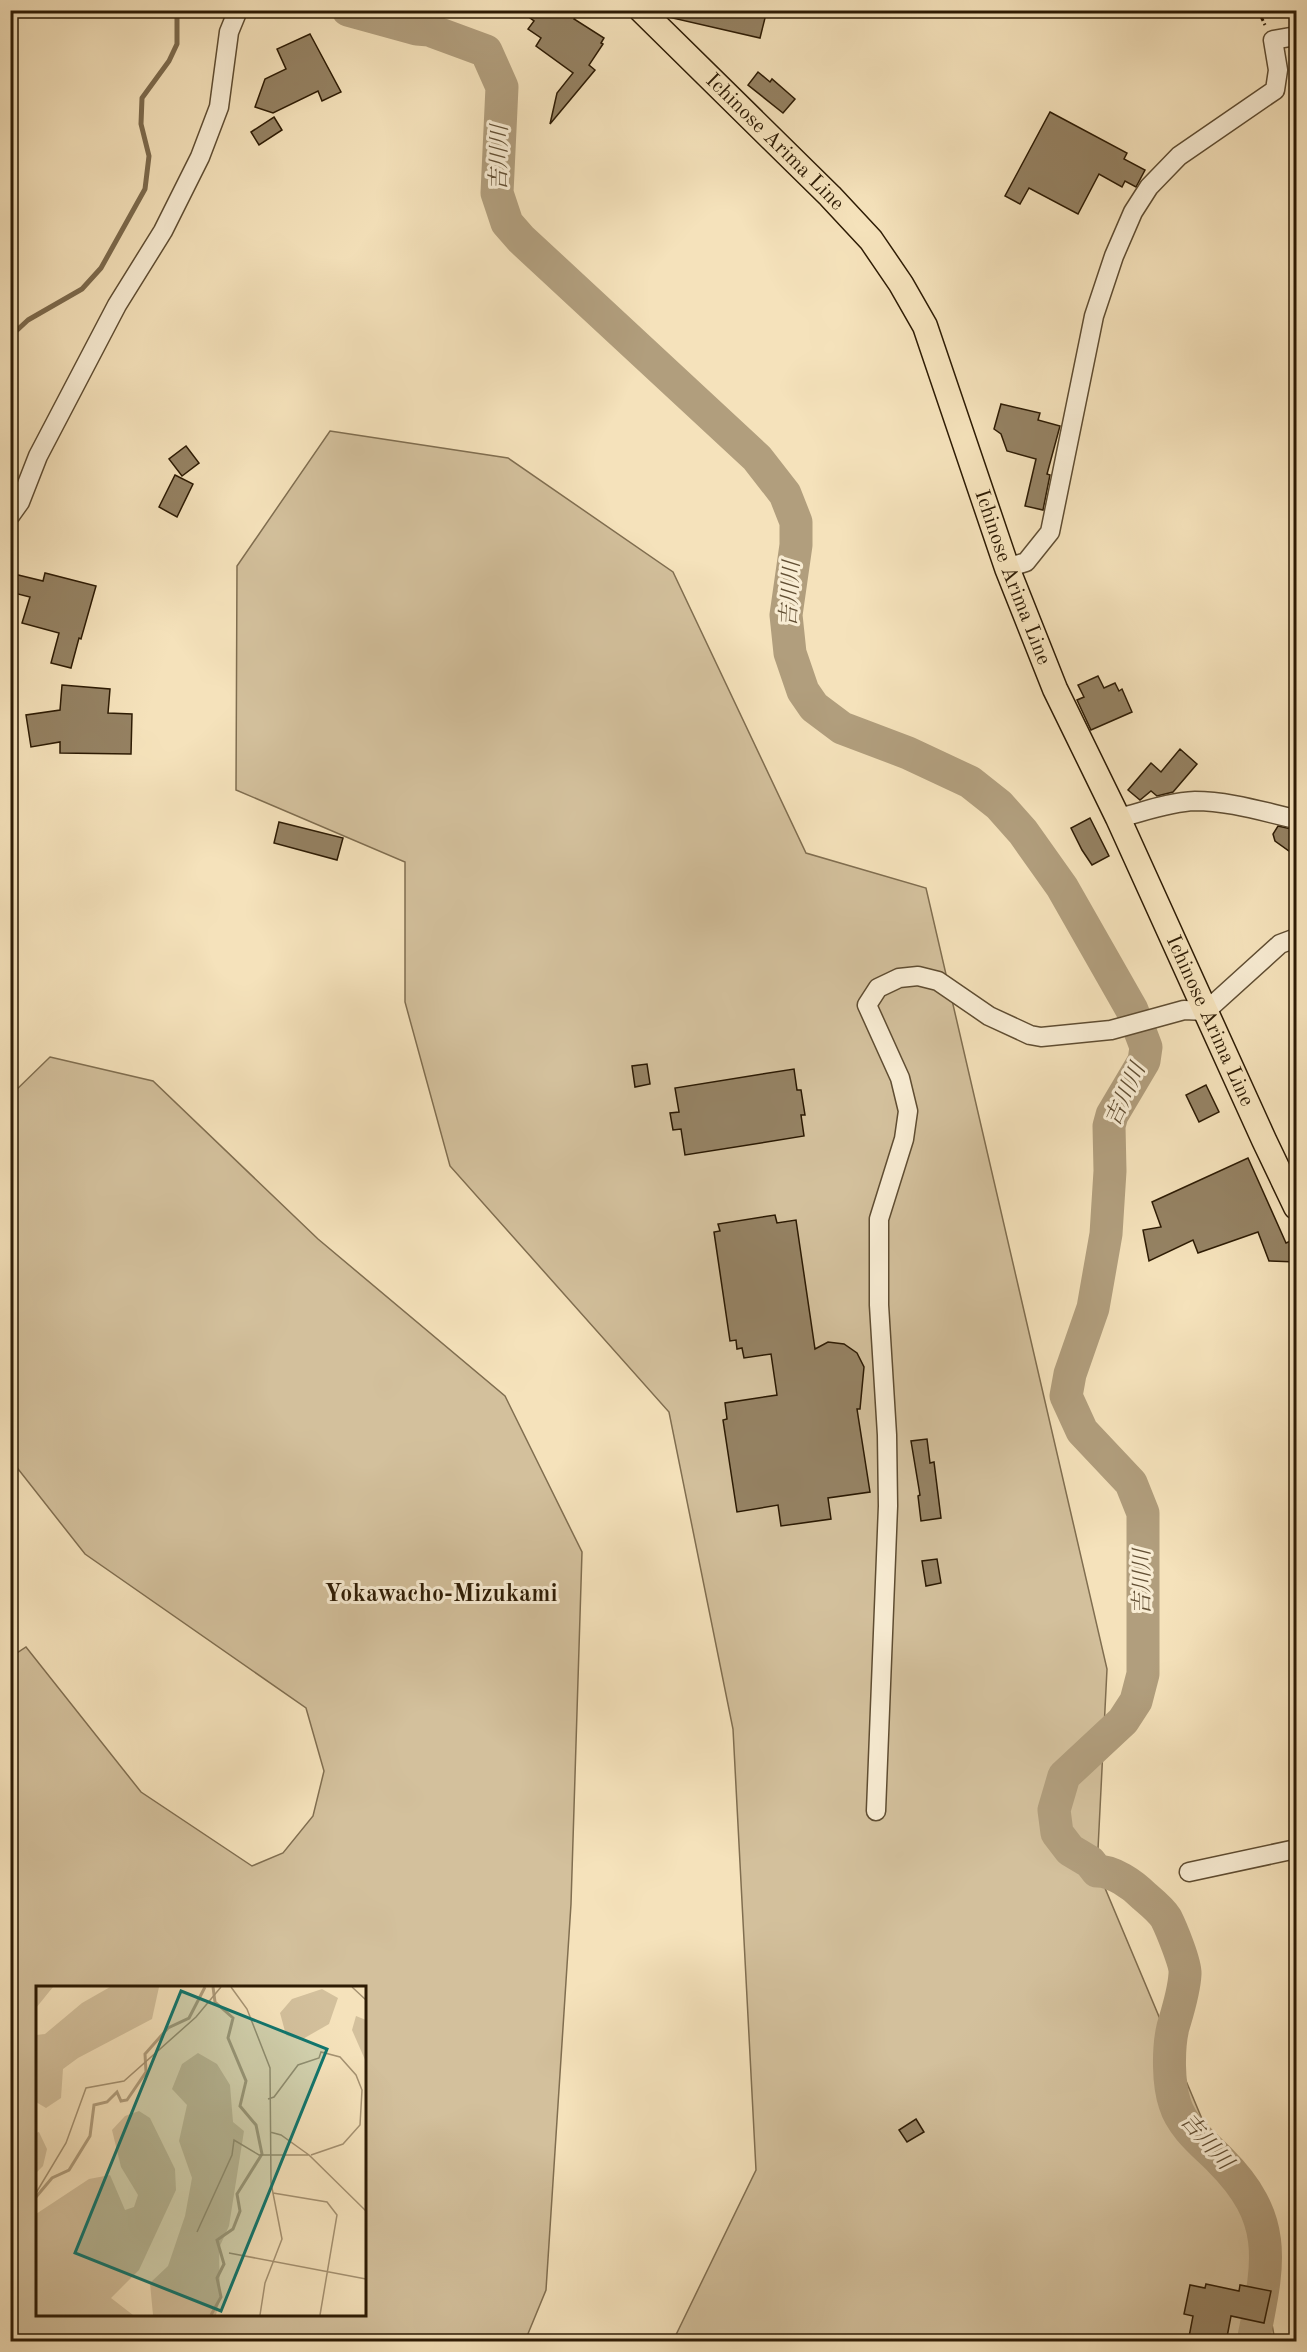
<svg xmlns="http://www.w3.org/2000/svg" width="1307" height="2352" viewBox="0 0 1307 2352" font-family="'Old Standard TT','Noto Serif JP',serif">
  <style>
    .green { fill: #d3c09c; stroke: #806e50; stroke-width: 1.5; fill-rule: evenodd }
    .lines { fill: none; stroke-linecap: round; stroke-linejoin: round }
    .stream { stroke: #7c6a4d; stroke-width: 5 }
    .river { stroke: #b19e7d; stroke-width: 33 }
    .building { fill: #958263; stroke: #2d1b04; stroke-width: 1.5 }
    .minor-casing { stroke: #5f4d32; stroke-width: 21 }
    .major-casing { stroke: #2d1b04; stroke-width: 27 }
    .path { stroke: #2d1b04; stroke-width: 3; stroke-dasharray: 4.5 3; stroke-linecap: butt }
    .minor { stroke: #f8ecd3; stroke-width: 18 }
    .major { stroke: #f5e2bb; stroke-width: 24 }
    .labels { text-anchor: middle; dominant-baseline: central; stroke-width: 6; stroke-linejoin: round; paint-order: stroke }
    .street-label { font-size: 21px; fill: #2d1b04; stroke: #f8ecd3 }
    .water-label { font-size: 22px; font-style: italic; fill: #624f34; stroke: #f8ecd3 }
    .quarter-label { font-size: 24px; font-weight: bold; fill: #2d1b04; stroke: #f8ecd3 }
    .inset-river { fill: none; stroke: #b19e7d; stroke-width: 3 }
    .inset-road { fill: none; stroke: #a59272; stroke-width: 1.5 }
    .view { fill: #0f766e; fill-opacity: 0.15; stroke: #0f766e; stroke-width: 3 }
    .inset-edge { fill: none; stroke: #2d1b04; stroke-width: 3 }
  </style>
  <rect width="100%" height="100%" fill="#f5e2bb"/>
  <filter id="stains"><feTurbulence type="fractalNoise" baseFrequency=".00333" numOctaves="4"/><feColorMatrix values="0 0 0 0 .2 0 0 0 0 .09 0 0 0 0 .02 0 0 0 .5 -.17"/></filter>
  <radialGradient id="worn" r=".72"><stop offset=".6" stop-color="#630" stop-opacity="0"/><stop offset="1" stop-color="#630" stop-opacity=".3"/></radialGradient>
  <g class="green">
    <path d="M330,431L508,458L673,572L806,853L926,888L1107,1669L1097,1869L1260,2257L1275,2341H673L756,2170L733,1729L669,1412L450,1166L405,1002V862L236,790L237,566Z"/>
    <path d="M50,1057L153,1081L318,1239L505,1396L582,1552L571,1904L546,2290L525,2341H11V1657L26,1647L141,1792L252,1866L283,1853L313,1816L324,1771L306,1708L85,1554L11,1460V1095ZM38,1988H364V2314H38Z"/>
  </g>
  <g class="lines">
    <path class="stream" d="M10,342L14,333L28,320L82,289L101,268L145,189L149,156L141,124L142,98L169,61L177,44V10"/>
    <path class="river" d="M348,10L417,29L429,30L486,51L502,87L497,193L507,223L521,239L757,458L785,494L796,522V545L786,615L790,653L803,691L814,707L842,728L908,753L970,782L999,805L1023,832L1062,887L1132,1010L1146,1047L1144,1061L1112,1115L1109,1126L1110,1171L1106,1234L1093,1308L1070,1374L1066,1396L1082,1431L1131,1483L1143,1513V1674L1136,1701L1123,1721L1064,1776L1054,1810L1057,1833L1070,1850L1090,1862L1097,1871C1113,1871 1132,1884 1144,1896C1151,1902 1161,1910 1166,1918C1171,1928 1186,1964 1185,1974C1184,1992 1178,2010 1173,2027C1168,2048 1168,2084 1175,2104C1182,2127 1204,2144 1220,2160C1281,2221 1268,2265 1253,2342"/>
  </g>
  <g class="building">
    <path d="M519,10H580L574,19L604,38L601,43L603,44L589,65L595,70L550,124L557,93L573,73L536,46L541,38L528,29L534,21Z"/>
    <path d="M667,10H767L760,38L668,17Z"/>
    <path d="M310,34L341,92L322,101L318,91L273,113L255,107L265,79L286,69L277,49Z"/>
    <path d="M758,72L770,82L772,79L795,99L783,113L748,85Z"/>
    <path d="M1050,112L1127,153L1124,159L1145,170L1136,187L1125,181L1122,187L1099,174L1078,214L1029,188L1020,204L1005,196Z"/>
    <path d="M274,117L282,130L259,145L251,132Z"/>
    <path d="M1001,404L1040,413L1038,420L1060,426L1047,474L1050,475L1043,510L1025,506L1036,459L1007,451L1001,434L994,429Z"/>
    <path d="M186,446L199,463L182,476L169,459Z"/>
    <path d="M175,475L193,484L177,517L159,507Z"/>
    <path d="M10,573L43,581L45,573L96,586L81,639L79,638L71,668L51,663L59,633L22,623L30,597L10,592Z"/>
    <path d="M1098,676L1104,688L1115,683L1119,691L1122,689L1132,712L1091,730L1077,700L1084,697L1078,685Z"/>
    <path d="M62,685L110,689L108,713L132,714L131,754L60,753V742L31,747L26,715L60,710Z"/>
    <path d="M1180,749L1197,764L1173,792L1157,796L1151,791L1140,800L1128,790L1151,763L1161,772Z"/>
    <path d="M1090,818L1109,856L1092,865L1082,850L1071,828Z"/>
    <path d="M279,822L343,838L337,860L274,843Z"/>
    <path d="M1278,826L1296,830V856L1275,841L1273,834Z"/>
    <path d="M647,1064L650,1084L635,1087L632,1066Z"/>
    <path d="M794,1069L797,1090H801L805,1115H801L804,1136L685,1155L681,1129L673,1130L670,1113L679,1112L675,1088Z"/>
    <path d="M1206,1085L1219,1112L1199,1122L1186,1095Z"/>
    <path d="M1248,1158L1286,1243L1293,1240L1296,1249V1262L1269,1261L1258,1232L1198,1253L1193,1240L1149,1261L1143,1230L1161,1227L1152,1202Z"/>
    <path d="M775,1215L777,1223L796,1220L815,1349L828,1342L844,1344L857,1353L864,1367L860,1409H857L870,1492L828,1498L831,1519L781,1526L778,1505L737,1512L723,1420L727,1419L725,1403L777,1395L771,1354L744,1358L742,1348L737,1349L736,1340L730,1341L714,1232L720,1231L718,1224Z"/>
    <path d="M927,1439L930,1463L934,1462L941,1518L921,1521L918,1496L920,1495L911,1441Z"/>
    <path d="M937,1559L941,1583L926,1586L922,1561Z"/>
    <path d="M916,2119L924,2132L907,2142L899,2130Z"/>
    <path d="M1206,2284L1239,2291L1240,2285L1271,2291L1264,2323L1231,2316L1227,2337L1223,2336L1222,2342H1188L1193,2316L1184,2314L1190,2285L1205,2288Z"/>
  </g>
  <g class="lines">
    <g class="minor-casing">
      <g id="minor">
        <path d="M10,516L20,502L38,456L117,305L163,231L200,157L219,107L229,32L238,10"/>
        <path d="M1007,568L1026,562L1050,532L1094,316L1114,256L1133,212L1149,187L1179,156L1275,90L1278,70L1273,40L1296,36"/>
        <path d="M1118,818C1143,812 1169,802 1195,801C1229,801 1264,812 1296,819"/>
        <path d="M876,1811L888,1506L887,1435L879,1305V1219L904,1139L908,1111L900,1078L867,1005L878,988L899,978L918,976L938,981L989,1016L1030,1035L1041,1037L1111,1030L1184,1010L1206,1011L1280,944L1296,938"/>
        <path d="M1189,1872L1296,1849"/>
      </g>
    </g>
    <g class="major-casing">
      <g id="major">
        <path id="s1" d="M641,10L830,196L871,240L901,284L925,326L1007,568L1055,689L1118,818L1264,1140L1296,1207"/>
      </g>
    </g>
    <path class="path" d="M1258,10L1265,25"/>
    <use href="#minor" class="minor"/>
    <use href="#major" class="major"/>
  </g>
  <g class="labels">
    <g class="street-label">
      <text stroke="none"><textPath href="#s1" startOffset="188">Ichinose Arima Line</textPath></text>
      <text stroke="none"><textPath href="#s1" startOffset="693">Ichinose Arima Line</textPath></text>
      <text stroke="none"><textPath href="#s1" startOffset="1179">Ichinose Arima Line</textPath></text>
    </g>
    <g class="water-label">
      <text transform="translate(500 158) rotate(-89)">吉川川</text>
      <text transform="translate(791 594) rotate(-87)">吉川川</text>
      <text transform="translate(1126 1095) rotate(-65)">吉川川</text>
      <text transform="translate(1143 1582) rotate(-90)">吉川川</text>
      <text transform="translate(1206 2142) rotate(49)">吉川川</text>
    </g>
    <g class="quarter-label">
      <text x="441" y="1595">Yokawacho-Mizukami</text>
    </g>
  </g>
  <g transform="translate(36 1986)">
    <rect width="330" height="330" fill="#f5e2bb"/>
    <path d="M0,1H17L0,22ZM74,1H123L116,33L42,72L27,83L25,112L10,122L0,116V49L9,48L46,17ZM286,3L302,12L293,38L265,54L250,49L244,27L256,13ZM320,30L330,34V76L316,44ZM162,67L181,78L194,99L197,136L208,145L193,240L183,262L184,313L180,329H117L114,297L132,280L149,230L156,192L143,155L151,119L136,103L146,78ZM103,125L114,132L139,183L140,204L103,284L75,312L97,329H0V228L53,193L74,189L89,224L98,221L102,209L85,181L76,144L89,130ZM3,146L11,163L7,180L0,187V147Z" fill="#d3c09c"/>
    <path class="inset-river" d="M0,211L16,192L33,184L54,150L58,119L71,116L81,106L85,115L91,114L110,86L109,68L132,42L153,32L169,1M175,329L185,311L181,292L188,278L181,254L197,243L204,225L201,208L226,168L220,139L204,120L210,95L192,52L197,32L179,16L177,1"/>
    <path class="inset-road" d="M195,1L211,23L234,82L235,197L246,253L229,297L224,329M316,1L330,14M232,113L238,111L262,79L283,72L285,66L304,71L320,89L326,104L324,139L307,158L275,169M234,146L245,149L273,169M0,207L30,157L50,102L88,95L160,31L185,1M237,207L291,216L301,229L284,329M161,246L196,169L198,154L223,169H273L330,225M193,267L330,293"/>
    <path class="view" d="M145,5L291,63L185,325L39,267Z"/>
    <rect width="330" height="330" class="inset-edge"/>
  </g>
  <rect width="1307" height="2352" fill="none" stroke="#f5e2bb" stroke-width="36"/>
  <rect x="12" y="12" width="1283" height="2328" fill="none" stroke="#2d1b04" stroke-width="3"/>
  <rect x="18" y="18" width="1271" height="2316" fill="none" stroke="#2d1b04" stroke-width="1.5"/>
  <rect width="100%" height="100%" filter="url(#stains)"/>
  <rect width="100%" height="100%" fill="url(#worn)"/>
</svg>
